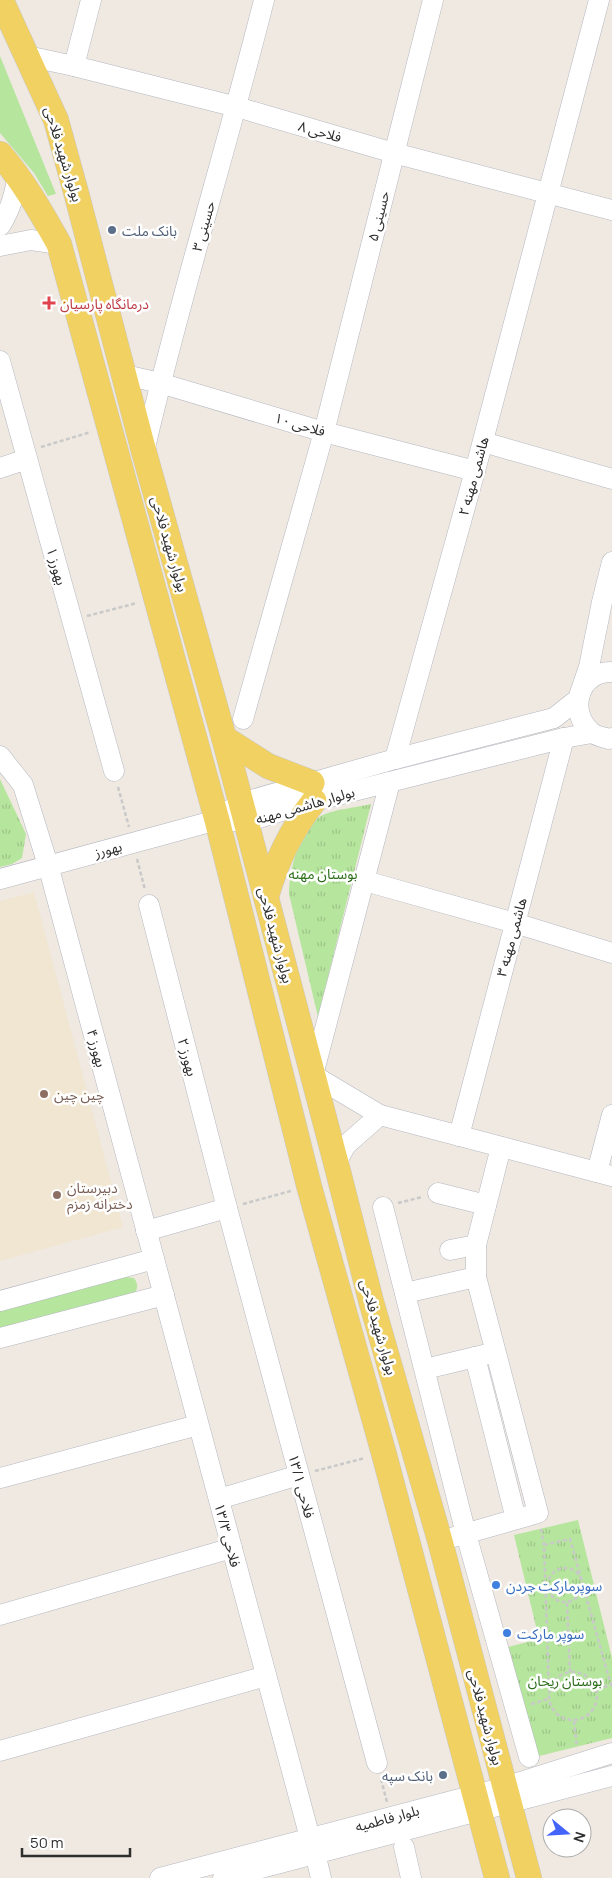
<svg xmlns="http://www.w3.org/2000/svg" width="612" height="1878" viewBox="0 0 612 1878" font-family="Manrope,'Noto Sans Arabic',sans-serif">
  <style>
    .education { fill: #f0e6d1 }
    .grass { fill: #b6e59e }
    .park { fill: url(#park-tufts) }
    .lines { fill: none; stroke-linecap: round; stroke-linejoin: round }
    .minor-casing { stroke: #b4b7c1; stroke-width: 21 }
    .major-casing { stroke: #c9c9c9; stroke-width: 26 }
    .path { stroke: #c9c9c9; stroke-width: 2.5; stroke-dasharray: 4 2.5; stroke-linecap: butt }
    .minor { stroke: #fff; stroke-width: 20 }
    .major { stroke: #f2d163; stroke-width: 25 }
    .service-dot { fill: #5c6f8a; stroke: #fff; stroke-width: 2 }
    .health-dot { fill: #e0444e; stroke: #fff; stroke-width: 2 }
    .education-dot { fill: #8d6e63; stroke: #fff; stroke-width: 2 }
    .shop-dot { fill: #3f7fe0; stroke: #fff; stroke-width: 2 }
    .labels { text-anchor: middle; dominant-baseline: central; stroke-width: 5; stroke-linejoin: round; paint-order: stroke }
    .street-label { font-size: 14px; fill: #2e2e2e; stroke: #fff }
    .service-label { font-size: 14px; fill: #4e5e75; stroke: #fff; text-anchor: start }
    .health-label { font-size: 14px; fill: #be3a42; stroke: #fff; text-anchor: start }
    .park-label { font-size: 14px; fill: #2c6e1b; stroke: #fff }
    .education-label { font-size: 14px; fill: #785e54; stroke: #fff; text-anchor: start }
    .shop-label { font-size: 14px; fill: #366cbe; stroke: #fff; text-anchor: start }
  </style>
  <defs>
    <pattern id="park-tufts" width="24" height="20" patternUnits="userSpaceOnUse" patternTransform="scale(1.25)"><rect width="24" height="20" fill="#b6e59e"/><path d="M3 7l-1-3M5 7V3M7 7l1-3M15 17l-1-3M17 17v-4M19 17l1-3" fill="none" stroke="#9dc588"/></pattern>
  </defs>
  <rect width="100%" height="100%" fill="#efe9e1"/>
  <path class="education" d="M34,892L123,1227L0,1261V901Z"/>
  <g class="grass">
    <path d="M0,56L56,194L48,196L34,173L0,133Z"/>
    <path d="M126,1277L134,1278C138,1284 138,1287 135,1293L0,1330V1310Z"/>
  </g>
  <g class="park">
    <path d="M0,779L26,834L22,858L12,864L0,867Z"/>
    <path d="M371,804L318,1017L289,894C289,871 299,829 321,816C330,810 359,807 371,804Z"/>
    <path d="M578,1520L612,1658V1738L535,1757L508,1647L539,1639L514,1535Z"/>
  </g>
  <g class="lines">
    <g class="minor-casing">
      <g id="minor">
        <path d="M27,56L74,66L237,107L394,153L612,210"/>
        <path d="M74,66L91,0"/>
        <path d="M0,226C11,209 15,193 18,174"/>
        <path d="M0,246L31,240L59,244"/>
        <path d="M0,361L114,771"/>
        <path d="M125,375L160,383L324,432L475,471"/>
        <path d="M483,442L612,479"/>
        <path d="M144,452C179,300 226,151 264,0"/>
        <path d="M0,468L27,459"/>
        <path d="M612,672C579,671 567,711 591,732C595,736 603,737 609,739L612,738"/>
        <path d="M243,719L324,432L433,0"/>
        <path d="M0,756L23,785L48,865L310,1838"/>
        <path d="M395,759L475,471L599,0"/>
        <path d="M390,782L313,1075L380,1115L612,1176"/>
        <path d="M230,810L241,803L395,759L554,718L578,699L589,667L602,602L612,562"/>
        <path d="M0,879L217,820L246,822L314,801L564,738L592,733"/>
        <path d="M365,881L515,923L612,953"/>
        <path d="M149,905L227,1208L377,1763"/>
        <path d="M459,1136L564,738"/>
        <path d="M336,1163L346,1145L380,1115"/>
        <path d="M597,1172L612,1115"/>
        <path d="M438,1193L486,1205"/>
        <path d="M383,1207L466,1534L529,1757"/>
        <path d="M146,1231L227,1208"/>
        <path d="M450,1250L476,1245"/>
        <path d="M405,1293L476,1277"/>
        <path d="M0,1301L154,1259"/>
        <path d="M0,1338L164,1295"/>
        <path d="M475,1357L516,1519"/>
        <path d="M425,1369L488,1354"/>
        <path d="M0,1478L198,1425"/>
        <path d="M219,1499L299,1475"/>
        <path d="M454,1537L538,1513L476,1277V1245L501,1147"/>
        <path d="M0,1615L232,1548"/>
        <path d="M0,1751L266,1676"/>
        <path d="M404,1847L411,1878"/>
        <path d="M315,1853L321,1878"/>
        <path d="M160,1878L505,1787L612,1753"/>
        <path d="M223,1878L612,1776"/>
      </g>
    </g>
    <g class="major-casing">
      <g id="major">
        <path d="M1,0L56,120L77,196L144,452L224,738L336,1163L371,1301L440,1541L529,1878"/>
        <path d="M0,154C24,182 41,212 59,244L217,820L309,1186L384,1454L497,1878"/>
        <path d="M224,738L268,766L312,783"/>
        <path d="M266,897C277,860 290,832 314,801"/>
      </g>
    </g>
    <g class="path">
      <path d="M41,447L91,432"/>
      <path d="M87,616L137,603"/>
      <path d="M118,787L129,827"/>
      <path d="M137,859L145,890"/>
      <path d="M398,1203L422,1197"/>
      <path d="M243,1204L291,1191"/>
      <path d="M315,1471L365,1458"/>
      <path d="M541,1529L544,1545L549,1689"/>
      <path d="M544,1545L570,1539L611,1685L596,1689"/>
      <circle cx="565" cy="1585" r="17"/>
      <path d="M567,1603L570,1672"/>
      <circle cx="573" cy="1696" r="24"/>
      <path d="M531,1704L549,1699"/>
      <path d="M574,1721L577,1747"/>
      <path d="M381,1779L387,1802"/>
    </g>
    <use href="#minor" class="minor"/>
    <use href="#major" class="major"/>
  </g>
  <g class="service-dot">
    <circle cx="112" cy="230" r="5"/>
    <circle cx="443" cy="1775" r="5"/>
  </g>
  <path class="health-dot" d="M46.5 295.5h5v5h5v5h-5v5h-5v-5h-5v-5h5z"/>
  <g class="education-dot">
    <circle cx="44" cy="1094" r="5"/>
    <circle cx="57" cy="1195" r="5"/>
  </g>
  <g class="shop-dot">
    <circle cx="496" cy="1585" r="5"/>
    <circle cx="507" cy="1633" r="5"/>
  </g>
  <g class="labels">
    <g class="street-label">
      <text transform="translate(320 131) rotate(16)">فلاحی ۸</text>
      <text transform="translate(64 154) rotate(73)">بولوار شهید فلاحی</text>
      <text transform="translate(378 216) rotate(-76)">حسینی ۵</text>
      <text transform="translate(203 226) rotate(-74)">حسینی ۳</text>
      <text transform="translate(300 424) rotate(16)">فلاحی ۱۰</text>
      <text transform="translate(473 476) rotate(-75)">هاشمی مهنه ۲</text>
      <text transform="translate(170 544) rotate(74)">بولوار شهید فلاحی</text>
      <text transform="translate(57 566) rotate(74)">بهورز ۱</text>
      <text transform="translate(305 805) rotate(-16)">بولوار هاشمی مهنه</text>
      <text transform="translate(108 849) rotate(-15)">بهورز</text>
      <text transform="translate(276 935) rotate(75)">بولوار شهید فلاحی</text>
      <text transform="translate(511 937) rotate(-75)">هاشمی مهنه ۳</text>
      <text transform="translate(97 1048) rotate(75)">بهورز ۴</text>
      <text transform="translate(188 1057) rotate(75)">بهورز ۲</text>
      <text transform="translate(379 1327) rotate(74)">بولوار شهید فلاحی</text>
      <text transform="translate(302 1486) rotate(75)">فلاحی ۱۳/۱</text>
      <text transform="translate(228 1535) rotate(75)">فلاحی ۱۳/۳</text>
      <text transform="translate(486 1717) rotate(75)">بولوار شهید فلاحی</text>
      <text transform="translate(387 1818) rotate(-15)">بلوار فاطمیه</text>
    </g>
    <g class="service-label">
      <text x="122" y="230">بانک ملت</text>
      <text x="433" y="1775" text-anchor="end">بانک سپه</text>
    </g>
    <g class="health-label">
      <text x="60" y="303">درمانگاه پارسیان</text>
    </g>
    <g class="park-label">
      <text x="323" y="873">بوستان مهنه</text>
      <text x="565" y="1680">بوستان ریحان</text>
    </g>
    <g class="education-label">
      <text x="54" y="1094">چین چین</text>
      <text x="67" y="1187">دبیرستان<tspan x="67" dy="16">دخترانه زمزم</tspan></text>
    </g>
    <g class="shop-label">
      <text x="506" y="1585">سوپرمارکت جردن</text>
      <text x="517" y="1633">سوپر مارکت</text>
    </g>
  </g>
  <g transform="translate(567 1833) rotate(108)"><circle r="24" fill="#ffffff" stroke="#ababab"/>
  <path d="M0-4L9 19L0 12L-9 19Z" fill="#4264fb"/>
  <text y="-8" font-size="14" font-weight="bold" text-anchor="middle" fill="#2e2e2e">N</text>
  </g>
  <path d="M22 1848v8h108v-8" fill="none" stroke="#2e2e2e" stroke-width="2.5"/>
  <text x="30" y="1848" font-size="15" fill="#2e2e2e" stroke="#ffffff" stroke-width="4" paint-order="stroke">50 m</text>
</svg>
